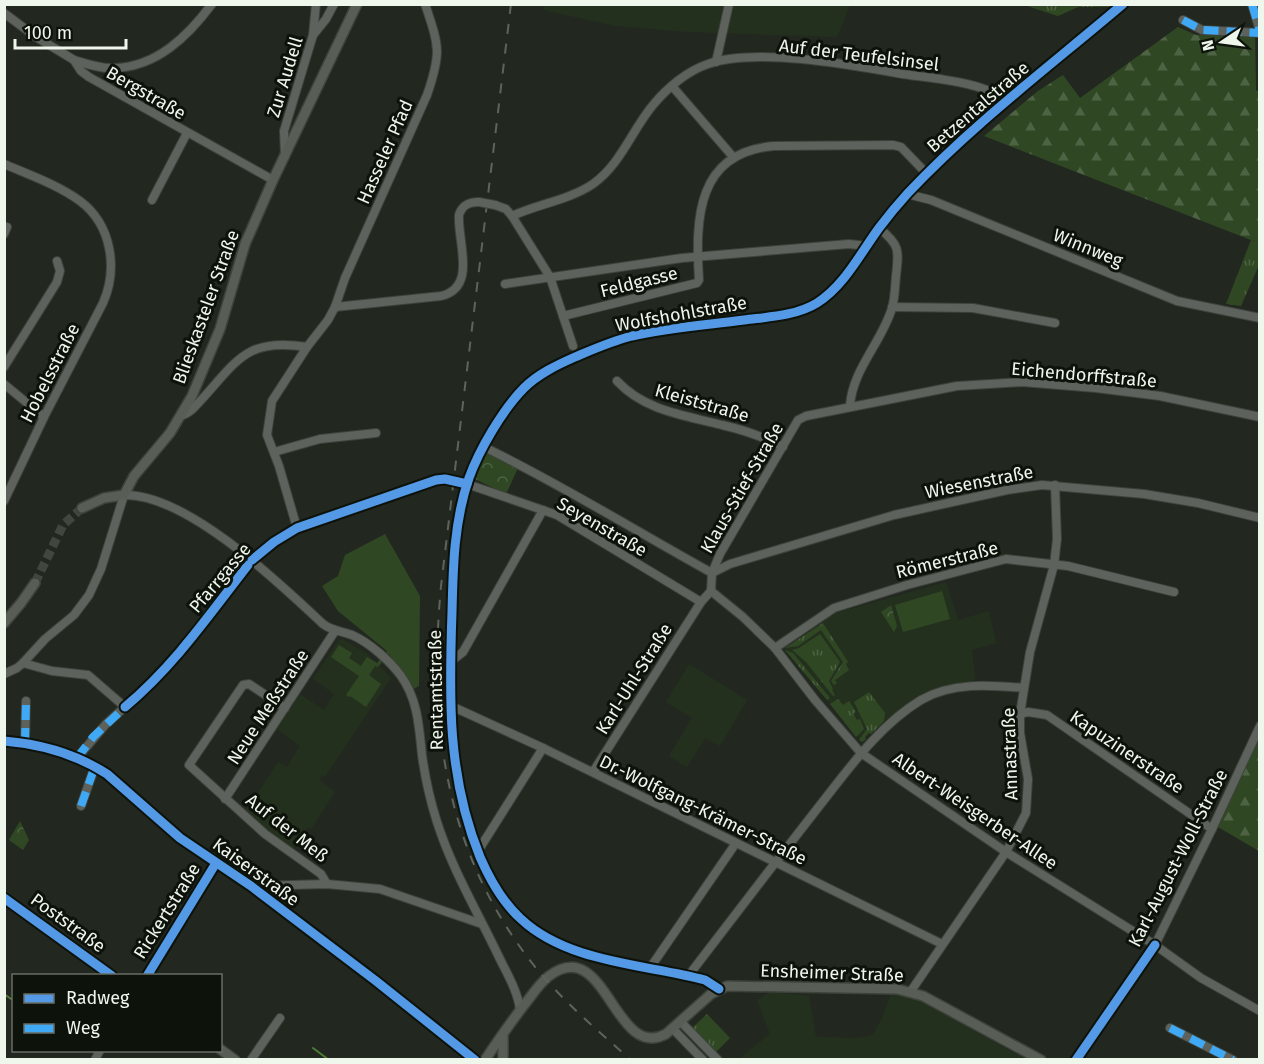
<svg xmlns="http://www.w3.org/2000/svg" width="1264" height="1064" viewBox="0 0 1264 1064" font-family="'Fira Sans',sans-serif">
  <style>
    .built { fill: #24301e }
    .grass { fill: url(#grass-tufts) }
    .forest { fill: url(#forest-firs) }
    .park { fill: url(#park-crowns) }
    .garden { fill: #2f4823 }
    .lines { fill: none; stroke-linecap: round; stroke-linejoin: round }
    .stream { stroke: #4e7c35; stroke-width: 2 }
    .major-tunnel { stroke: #41473f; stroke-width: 9; stroke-dasharray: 9 4.5; stroke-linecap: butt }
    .minor-casing { stroke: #3d423b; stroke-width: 10 }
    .major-casing { stroke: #3d423b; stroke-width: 12 }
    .minor { stroke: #5e625c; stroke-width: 8 }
    .major { stroke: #585e55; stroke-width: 9 }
    .rail { stroke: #5e645c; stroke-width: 2; stroke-dasharray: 10 10; stroke-linecap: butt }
    .minor-bridge-casing { stroke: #3d423b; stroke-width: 10; stroke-linecap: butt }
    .minor-bridge { stroke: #5e625c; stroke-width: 8 }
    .quiet { stroke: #3fa9f5; stroke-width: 8; stroke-dasharray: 15 8; stroke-linecap: butt }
    .cycleway-casing { stroke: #0d120b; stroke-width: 13 }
    .cycleway { stroke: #5399e6; stroke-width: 9 }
    .labels { text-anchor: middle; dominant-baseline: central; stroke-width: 6; stroke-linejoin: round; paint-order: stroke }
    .street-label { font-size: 18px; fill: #eff6ec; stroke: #0d120b }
  </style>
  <defs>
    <pattern id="grass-tufts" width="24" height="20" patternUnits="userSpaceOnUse" patternTransform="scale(1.5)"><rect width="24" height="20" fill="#2f4823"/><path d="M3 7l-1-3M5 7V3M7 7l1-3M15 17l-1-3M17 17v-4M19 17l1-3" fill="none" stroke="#4d6343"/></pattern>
    <pattern id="forest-firs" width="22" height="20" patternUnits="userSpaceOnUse" patternTransform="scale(1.5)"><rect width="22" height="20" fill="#2f4823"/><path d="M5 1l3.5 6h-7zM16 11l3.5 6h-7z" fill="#4d6343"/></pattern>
    <pattern id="park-crowns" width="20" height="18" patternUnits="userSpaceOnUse" patternTransform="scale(1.5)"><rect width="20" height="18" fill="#2f4823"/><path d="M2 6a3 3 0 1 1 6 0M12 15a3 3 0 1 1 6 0" fill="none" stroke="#4d6343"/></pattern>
  </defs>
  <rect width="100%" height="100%" fill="#222820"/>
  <g class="built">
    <path d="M544,4L850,5L837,37L689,32L616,26L543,10Z"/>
    <path d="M946,582L958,620L989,611L996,643L972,650L975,680L932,689L914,699L884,721L871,734L869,733L865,737L866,739L864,741H861L784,649L836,613Z"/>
    <path d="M343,639L367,654L391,678L325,777L323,775L319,780L335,792L311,829L308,827L292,850L245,812L278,762L287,767L300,746L277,729L300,694L324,710L334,694L313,679L339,640Z"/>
    <path d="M689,664L747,700L720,746L705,738L687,767L669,756L692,718L666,702Z"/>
    <path d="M770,992L809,996L816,1037L858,1038L873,1035L883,1016L891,993L907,995L931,1007L1025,1059L737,1060L770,1034L757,1000Z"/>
  </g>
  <g class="grass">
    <path d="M1112,4L1116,7H1078L1058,16L1024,5Z"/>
    <path d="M1251,240L1259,241V265L1241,306L1226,304Z"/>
    <path d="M823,623L848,662L846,664L849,670L835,680L837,683L834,685L831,681L843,662L821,630L798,646L785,648Z"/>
    <path d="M820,634L840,662L829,681L833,689L832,690L835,695L833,696L806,662L792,650L799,648Z"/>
    <path d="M785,650L793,653L830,698L827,700Z"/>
    <path d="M869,692L885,713L884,721L871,734L869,733L865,737L866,739L862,742L859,740L867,729L854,702Z"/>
    <path d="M838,699L843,705L849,701L856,712L853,714L857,720L860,719L864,729L856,737L830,704Z"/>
    <path d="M707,1014L730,1038L716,1052L692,1028Z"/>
  </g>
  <g class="forest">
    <path d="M1178,27L1196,35L1255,34L1256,90L1260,93L1259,241L1251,240L984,136L1038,91L1063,75L1080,98Z"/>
    <path d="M1259,735V851L1218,827Z"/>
  </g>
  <g class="park">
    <path d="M486,451L518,468L506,494L473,478Z"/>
    <path d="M891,605L897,626L894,632L881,612Z"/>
    <path d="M20,821L29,840L23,850L9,840Z"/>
  </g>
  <g class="garden">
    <path d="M385,534L420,596L419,686L412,690L389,654L378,667L375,666L369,675L381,684L366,707L350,696L349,697L346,695L359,676L331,657L339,645L352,653L349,658L361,666L367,657L377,663L387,651L338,611L322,586L338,576L345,555Z"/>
    <path d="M942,591L950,619L903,632L895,605Z"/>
  </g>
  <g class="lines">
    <g class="stream">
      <path d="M4,994L14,1001"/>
      <path d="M313,1048L329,1060"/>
    </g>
    <path class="major-tunnel" d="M35,583L63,525L82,508"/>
    <g class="minor-casing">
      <g id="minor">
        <path d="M1252,4L1260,31"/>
        <path d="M4,13L36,37L74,60L81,71L89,77L273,180"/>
        <path d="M1183,20L1202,30L1260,33"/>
        <path d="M314,34L326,19L334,4"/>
        <path d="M74,60C87,64 101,69 114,68C157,67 188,36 212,4"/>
        <path d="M716,62L729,4"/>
        <path d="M672,86L734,158"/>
        <path d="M285,156L284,131L313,35L316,4"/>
        <path d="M4,164C30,175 58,185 80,201C112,225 118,269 103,303L44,417L4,501"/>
        <path d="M907,194L931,200L1177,301L1260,318"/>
        <path d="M152,200L187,133"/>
        <path d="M495,205L506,209L512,216L550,277L573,346"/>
        <path d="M512,216C538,204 569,200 593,184C621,164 632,130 653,105C667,88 687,71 708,64C755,47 852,65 902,74C929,78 989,82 1006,102"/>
        <path d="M4,234L7,227"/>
        <path d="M505,284L682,258L849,244L867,246"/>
        <path d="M335,307L441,296C478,287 457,241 459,215C462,205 469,202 479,202"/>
        <path d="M892,307L973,308L1055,323"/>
        <path d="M563,316L697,283L699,280C695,218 697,152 774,146L893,145L901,147L927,174"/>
        <path d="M4,367L57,282L60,271L57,261"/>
        <path d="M617,381C645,411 684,415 722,425C744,430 764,437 783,447"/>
        <path d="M4,384L44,417"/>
        <path d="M850,406C852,370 882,342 892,308C895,298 895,286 896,276C899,250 900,245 879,228"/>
        <path d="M181,416C191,413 196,405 203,398C239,358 248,338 307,347"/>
        <path d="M484,447C562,485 636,531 712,573"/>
        <path d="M274,452L320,439L376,433"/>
        <path d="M297,528L279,466L267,435L272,401L307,347L328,320L335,307L345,278L427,95C442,52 439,46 425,4"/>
        <path d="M712,573L730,564L894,515L1007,490L1042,485L1144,494L1198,503L1260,518"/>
        <path d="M711,591L743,617L775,648L815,700L861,753L1006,852L1155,945L1201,978L1260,1011"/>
        <path d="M711,591L712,573L720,554L798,420L806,416L957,386L1022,382L1096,388L1160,396L1260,417"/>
        <path d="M775,648L834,608L907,585L1006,559L1068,566L1174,592"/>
        <path d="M450,662L463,652L543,510"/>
        <path d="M23,663L52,671L88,675L125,707"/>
        <path d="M4,674L17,668L23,663L45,639L74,615L89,595L101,569L124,495C187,494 278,582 323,624C332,631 342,631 352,635C370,643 390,661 401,676C418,700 419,727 422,755C425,777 430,800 437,822C452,869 477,911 498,955C506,972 518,991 520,1010"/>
        <path d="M449,705L543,748L942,944"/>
        <path d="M285,708L249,684L243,685L189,765L265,834L321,874L327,884"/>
        <path d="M1020,714L1028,712L1047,715L1212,829"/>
        <path d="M4,741C41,744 76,754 107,774L180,838L251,886L376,981L475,1060"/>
        <path d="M25,743L26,701"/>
        <path d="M77,758L106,724L157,678L170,663L252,560L283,536L314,521L436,480L445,479L467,484L557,515L701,602"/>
        <path d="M593,772L701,602L711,591"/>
        <path d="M225,799L335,631"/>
        <path d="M81,806L95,766"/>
        <path d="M478,851L543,748"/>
        <path d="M251,886L327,884L380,889L482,924"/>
        <path d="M650,968L736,843"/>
        <path d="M689,975C731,920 774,864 817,809C848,770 878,726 921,700C952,682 989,685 1024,688"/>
        <path d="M147,976L216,863"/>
        <path d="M719,989L705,980C645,964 568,963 521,919C502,902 490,880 480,857C447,776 449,697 452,612C453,567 454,521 469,478C479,450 503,409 524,388C538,374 557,365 575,357C594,349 612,341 632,336C668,328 707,325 744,320C767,317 796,316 817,303C844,286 860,254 879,228C888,216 898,204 908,193C973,124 1050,66 1123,4"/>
        <path d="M911,991L1006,852L1026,813L1028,779L1020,733V714L1030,652L1054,565L1057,539L1055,485"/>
        <path d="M681,1022L718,1060"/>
        <path d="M1170,1028L1233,1060"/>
        <path d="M673,1029L703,1060"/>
        <path d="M95,1060L100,1050"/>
        <path d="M251,1060L280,1018"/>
        <path d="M1076,1060L1155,945L1212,829L1260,726"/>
      </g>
    </g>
    <g class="major-casing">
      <g id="major">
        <path d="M82,508L104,498L124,495L134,476L170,433L192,396L220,329L245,244L273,180L357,4"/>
        <path d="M4,623L21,603L35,583"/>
        <path d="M4,898L112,976"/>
        <path d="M220,1049L235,1060"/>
        <path d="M485,1060C499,1039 513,1019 528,1000C534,992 541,982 549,976C606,933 614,1062 666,1034L711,994L727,986L897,989L923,996L1041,1060"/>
        <path d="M503,1060V1035"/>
      </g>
    </g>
    <use href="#minor" class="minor"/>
    <use href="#major" class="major"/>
    <path class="rail" d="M511,4L441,586C428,726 445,855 536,968C564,1002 598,1031 631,1060"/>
    <g class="minor-bridge-casing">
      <path id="minor-bridge" d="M479,202L495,205"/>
    </g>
    <use href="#minor-bridge" class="minor-bridge"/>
    <g class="quiet">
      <path d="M1252,4L1260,31"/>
      <path d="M1183,20L1202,30L1260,33"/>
      <path d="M25,743L26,701"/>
      <path d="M77,758L93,737L125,707"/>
      <path d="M81,806L95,766"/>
      <path d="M1170,1028L1233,1060"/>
    </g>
    <g class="cycleway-casing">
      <g id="cycleway">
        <path d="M252,560L274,542L297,528L436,480L445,479L467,484"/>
        <path d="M125,707C174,666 209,615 248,565"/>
        <path d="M4,741C41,744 76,754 107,774L180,838L251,886L376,981L475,1060"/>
        <path d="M4,898L112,976"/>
        <path d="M147,976L216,863"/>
        <path d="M719,989L705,980C645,964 568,963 521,919C502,902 490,880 480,857C447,776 449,697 452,612C453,567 454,521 469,478C479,450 503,409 524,388C538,374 557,365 575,357C594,349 612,341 632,336C668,328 707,325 744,320C767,317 796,316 817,303C844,286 860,254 879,228C888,216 898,204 908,193C973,124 1050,66 1123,4"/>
        <path d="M1076,1060L1155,945"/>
      </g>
    </g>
    <use href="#cycleway" class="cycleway"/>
  </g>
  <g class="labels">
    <g class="street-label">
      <text transform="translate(859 55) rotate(7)">Auf der Teufelsinsel</text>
      <text transform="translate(285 77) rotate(-73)">Zur Audell</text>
      <text transform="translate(146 93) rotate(30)">Bergstraße</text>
      <text transform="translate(978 107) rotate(-41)">Betzentalstraße</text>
      <text transform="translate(385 152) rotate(-66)">Hasseler Pfad</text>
      <text transform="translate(1088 248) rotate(22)">Winnweg</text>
      <text transform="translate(639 282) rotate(-14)">Feldgasse</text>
      <text transform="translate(206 307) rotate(-70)">Blieskasteler Straße</text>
      <text transform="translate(681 314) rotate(-10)">Wolfshohlstraße</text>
      <text transform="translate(50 373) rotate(-63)">Hobelsstraße</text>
      <text transform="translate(1084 375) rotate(5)">Eichendorffstraße</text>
      <text transform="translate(702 403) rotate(16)">Kleiststraße</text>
      <text transform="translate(979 482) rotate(-11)">Wiesenstraße</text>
      <text transform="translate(742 488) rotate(-60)">Klaus-Stief-Straße</text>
      <text transform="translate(602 527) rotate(30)">Seyenstraße</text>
      <text transform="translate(947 560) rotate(-14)">Römerstraße</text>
      <text transform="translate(220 578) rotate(-50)">Pfarrgasse</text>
      <text transform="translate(634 679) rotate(-58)">Karl-Uhl-Straße</text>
      <text transform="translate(436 690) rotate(-91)">Rentamtstraße</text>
      <text transform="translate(268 707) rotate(-57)">Neue Meßstraße</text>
      <text transform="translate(1127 752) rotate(34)">Kapuzinerstraße</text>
      <text transform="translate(1010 754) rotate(-92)">Annastraße</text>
      <text transform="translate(703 810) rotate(26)">Dr.-Wolfgang-Krämer-Straße</text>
      <text transform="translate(975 811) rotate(34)">Albert-Weisgerber-Allee</text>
      <text transform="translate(287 828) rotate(38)">Auf der Meß</text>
      <text transform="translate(1178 858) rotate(-63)">Karl-August-Woll-Straße</text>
      <text transform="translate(256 872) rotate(36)">Kaiserstraße</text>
      <text transform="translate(167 911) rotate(-58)">Rickertstraße</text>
      <text transform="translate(68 923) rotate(36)">Poststraße</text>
      <text transform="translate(832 973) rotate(2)">Ensheimer Straße</text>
    </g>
  </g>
  <rect width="1264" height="1064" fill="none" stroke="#eff6ec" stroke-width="12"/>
  <rect x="12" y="974" width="210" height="78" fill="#0d120b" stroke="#676d65" stroke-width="1.5"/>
  <rect x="24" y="994" width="30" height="9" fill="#5399e6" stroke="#676d65" stroke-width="1.5"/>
  <text x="66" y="1004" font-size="18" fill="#eff6ec">Radweg</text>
  <rect x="24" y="1024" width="30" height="9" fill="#3fa9f5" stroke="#676d65" stroke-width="1.5"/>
  <text x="66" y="1034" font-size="18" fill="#eff6ec">Weg</text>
  <g transform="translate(1222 42) rotate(257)" stroke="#0d120b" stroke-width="4.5" paint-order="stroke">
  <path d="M0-4.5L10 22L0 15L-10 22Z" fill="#eff6ec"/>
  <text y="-9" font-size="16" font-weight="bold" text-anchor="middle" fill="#eff6ec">N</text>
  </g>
  <path d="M15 39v9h111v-9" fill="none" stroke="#eff6ec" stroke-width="3"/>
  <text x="24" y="39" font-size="18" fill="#eff6ec" stroke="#0d120b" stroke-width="4.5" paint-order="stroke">100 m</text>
</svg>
